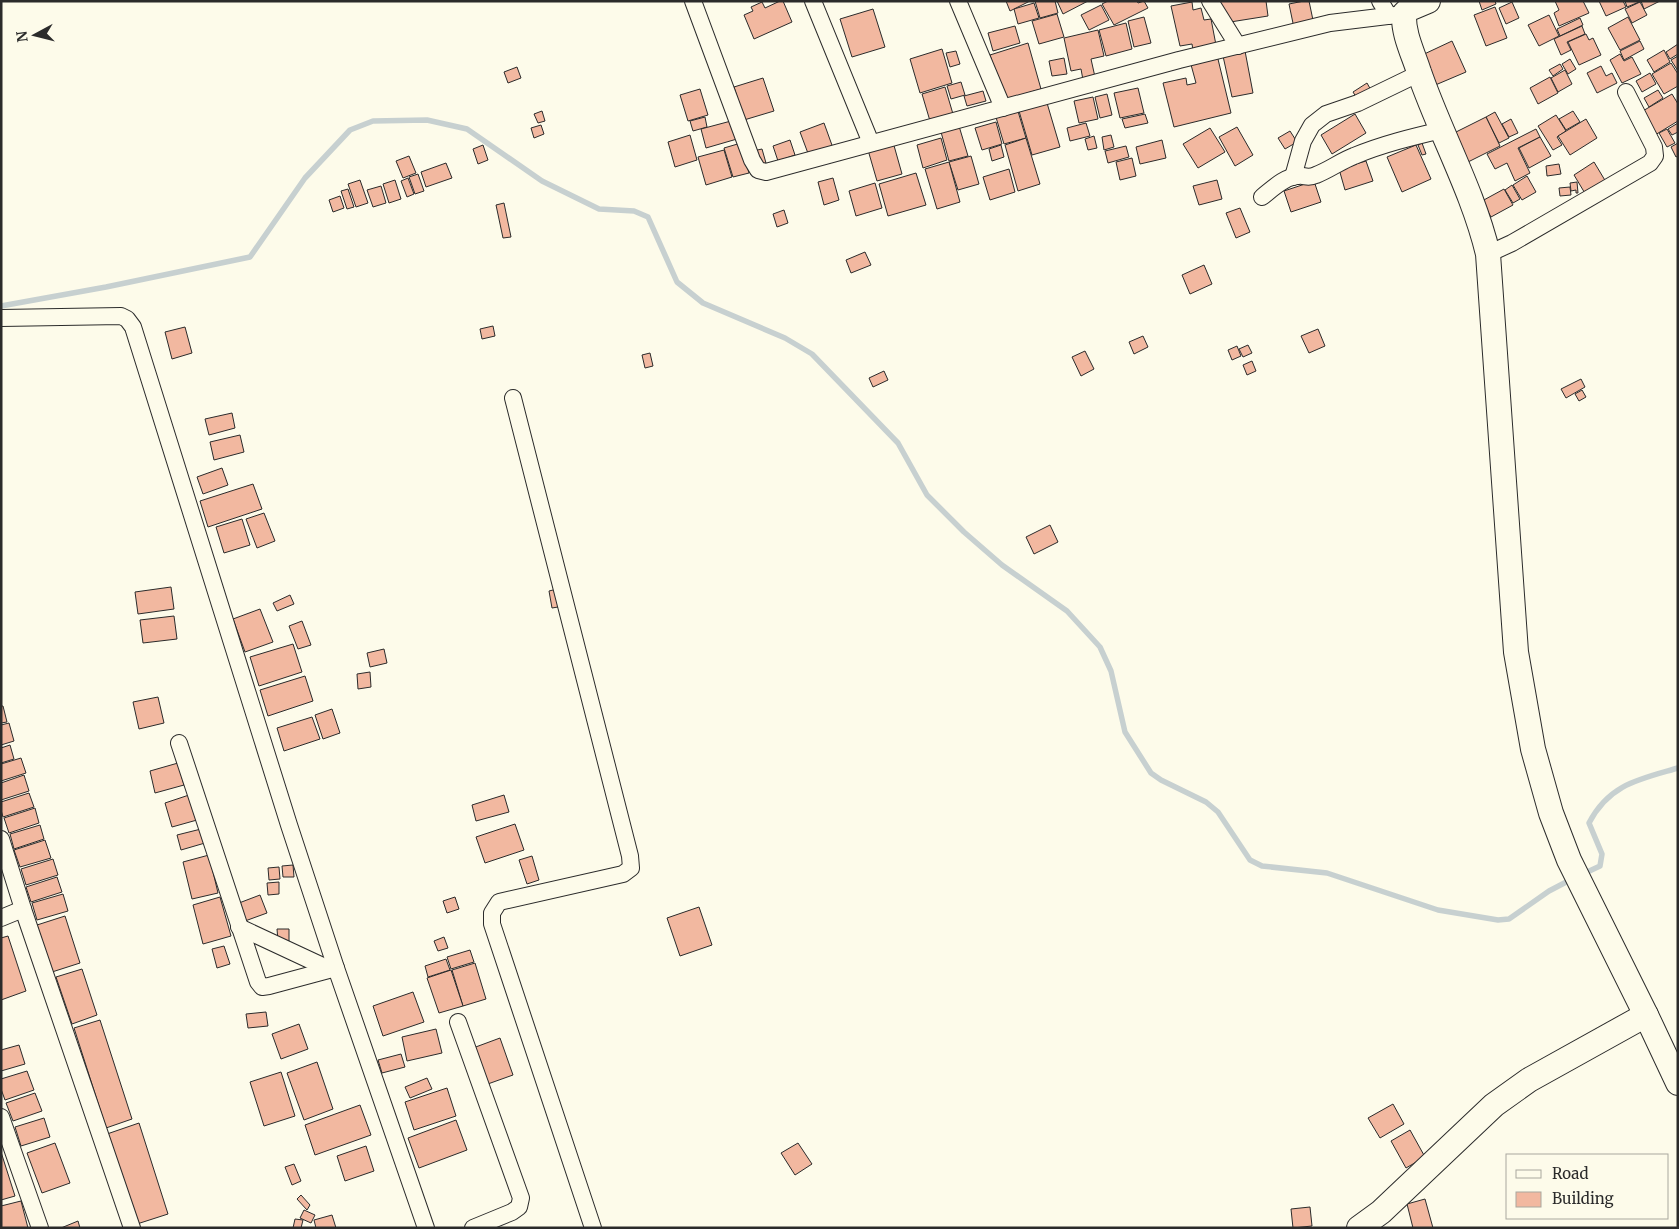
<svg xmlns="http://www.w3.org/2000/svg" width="1679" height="1229" viewBox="0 0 1679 1229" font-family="Merriweather,serif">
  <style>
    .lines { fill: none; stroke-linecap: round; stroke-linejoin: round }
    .stream { stroke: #c7d0d0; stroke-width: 5.5 }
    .building { fill: #f2b8a0; stroke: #2b2b2b }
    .street-casing { stroke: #2b2b2b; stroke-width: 18 }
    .secondary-casing { stroke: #2b2b2b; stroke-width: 26 }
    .street { stroke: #fdfbea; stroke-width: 16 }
    .secondary { stroke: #fdfbea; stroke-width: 24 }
  </style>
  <rect width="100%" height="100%" fill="#fdfbea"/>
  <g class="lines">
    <g class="stream">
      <path d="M1,306L106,287L250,257L305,178L350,130L373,121L427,120L467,129L542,181L599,209L634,211L648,217L677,282L703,303L785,338L812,354L898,443L927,495L964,532L1002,565L1067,611L1100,647L1111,671L1125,732L1151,773L1161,780L1206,802L1218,812L1250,860L1262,866L1327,873L1438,910L1498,920L1509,919L1549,891L1572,879"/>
      <path d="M1583,874L1600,866L1602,854L1589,823C1609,784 1640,779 1678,768"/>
    </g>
  </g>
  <g class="building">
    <path d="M780,1H783L792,22L754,39L744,15L753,11L751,7L762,2L765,8Z"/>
    <path d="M1006,1H1030L1010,11Z"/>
    <path d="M1035,1H1055L1058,13L1040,18Z"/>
    <path d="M1057,1H1088L1063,14Z"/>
    <path d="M1108,1H1137L1138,3L1144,1L1148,8L1114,25L1102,4Z"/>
    <path d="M1220,1H1266L1268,16L1224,23Z"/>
    <path d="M1304,1H1309L1314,25L1294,28L1289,4Z"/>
    <path d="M1479,1H1495L1496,4L1482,10Z"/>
    <path d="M1555,1H1583L1589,13L1559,26L1554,13L1559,10Z"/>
    <path d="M1599,1H1623L1626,7L1606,16Z"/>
    <path d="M1625,1H1639V2L1627,7Z"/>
    <path d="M1641,1H1660L1644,9Z"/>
    <path d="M1192,2L1193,10L1201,8L1204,20L1211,19L1216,45L1193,50L1192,44L1180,46L1171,6Z"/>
    <path d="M1512,2L1519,18L1506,24L1499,8Z"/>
    <path d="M1640,2L1647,15L1632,23L1625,9Z"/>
    <path d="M1034,3L1039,18L1018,24L1014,9Z"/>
    <path d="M1101,5L1109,20L1089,30L1081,15Z"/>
    <path d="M1495,7L1507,38L1486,46L1474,15Z"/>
    <path d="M873,9L885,47L852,57L840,19Z"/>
    <path d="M1057,14L1064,37L1039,44L1032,21Z"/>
    <path d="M1549,15L1559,36L1539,46L1528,25Z"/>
    <path d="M1144,17L1151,43L1134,47L1128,21Z"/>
    <path d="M1628,17L1640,40L1620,50L1608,28Z"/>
    <path d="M1580,18L1583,25L1560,36L1557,29Z"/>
    <path d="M1126,23L1132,49L1106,56L1099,30Z"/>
    <path d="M1015,26L1020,43L993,51L988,33Z"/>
    <path d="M1582,26L1585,34L1567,42L1571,50L1561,55L1554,39Z"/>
    <path d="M1098,30L1104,56L1091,59L1095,77L1083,80L1081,69L1071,71L1064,38Z"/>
    <path d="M1586,34L1589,40L1593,38L1601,55L1579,65L1568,42Z"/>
    <path d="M1452,41L1466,72L1433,86L1420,56Z"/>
    <path d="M1640,41L1644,49L1624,60L1620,51Z"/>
    <path d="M1028,43L1041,89L1004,100L990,55Z"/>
    <path d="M1678,44V54L1670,59L1666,52Z"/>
    <path d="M942,49L952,83L920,93L910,59Z"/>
    <path d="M1664,50L1670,62L1654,72L1647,60Z"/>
    <path d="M956,51L960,64L950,67L946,53Z"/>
    <path d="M1245,51L1253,93L1232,97L1223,56Z"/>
    <path d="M1620,54L1624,61L1632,57L1641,74L1622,83L1610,60Z"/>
    <path d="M1217,55L1231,113L1174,127L1163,83L1186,78L1187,85L1196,83L1190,61Z"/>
    <path d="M1678,56V71L1671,60Z"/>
    <path d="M1064,58L1067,74L1052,76L1049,61Z"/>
    <path d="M1570,59L1576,69L1568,74L1562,64Z"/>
    <path d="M1671,63L1678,74V86L1664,94L1652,74Z"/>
    <path d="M1560,64L1563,69L1553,76L1549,70Z"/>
    <path d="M1601,66L1606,76L1612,73L1617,83L1597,93L1587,73Z"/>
    <path d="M517,67L521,78L508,83L504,72Z"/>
    <path d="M1565,70L1572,84L1558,92L1551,78Z"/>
    <path d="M1650,73L1656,84L1642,92L1636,81Z"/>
    <path d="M1550,77L1558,93L1538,104L1530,88Z"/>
    <path d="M763,78L774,111L744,120L734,87Z"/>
    <path d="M961,82L965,95L951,99L947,86Z"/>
    <path d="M1367,83L1372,92L1358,100L1353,92Z"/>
    <path d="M945,87L953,114L930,121L922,94Z"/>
    <path d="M1138,88L1144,113L1120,118L1114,93Z"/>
    <path d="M700,89L708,115L688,121L680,95Z"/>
    <path d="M1658,90L1663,98L1649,107L1644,98Z"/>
    <path d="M983,91L986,101L967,106L964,96Z"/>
    <path d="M1107,94L1112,115L1100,118L1095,97Z"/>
    <path d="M1672,94L1678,104V121L1655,135L1641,112Z"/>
    <path d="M1093,97L1098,119L1079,123L1074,101Z"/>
    <path d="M1047,103L1060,147L1032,155L1019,111Z"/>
    <path d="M1017,108L1026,138L1004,144L995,114Z"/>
    <path d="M542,111L545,121L538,123L534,114Z"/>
    <path d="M1573,111L1580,122L1566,130L1559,119Z"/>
    <path d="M1495,112L1509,138L1499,143L1486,117Z"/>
    <path d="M1145,114L1148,123L1125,128L1122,119Z"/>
    <path d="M1355,114L1366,133L1332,154L1321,135Z"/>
    <path d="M1556,115L1566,131L1557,137L1562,145L1553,150L1538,126Z"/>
    <path d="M705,117L707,127L693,131L690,121Z"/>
    <path d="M1486,117L1500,146L1462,165L1448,136Z"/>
    <path d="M1511,119L1518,133L1509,137L1502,124Z"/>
    <path d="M1586,119L1597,138L1570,155L1558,136Z"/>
    <path d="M731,121L737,139L706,148L701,129Z"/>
    <path d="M996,122L1002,144L982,150L975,128Z"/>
    <path d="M824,123L833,148L809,156L800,132Z"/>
    <path d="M1086,123L1090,136L1070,141L1067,128Z"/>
    <path d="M1678,123V132L1672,135L1668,129Z"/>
    <path d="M541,125L544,134L534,138L531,128Z"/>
    <path d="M959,126L968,156L949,161L941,132Z"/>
    <path d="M1237,127L1253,155L1235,166L1219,137Z"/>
    <path d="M1210,128L1225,152L1198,168L1183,144Z"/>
    <path d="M1536,129L1540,137L1518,148L1530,173L1515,181L1507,163L1495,169L1487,154Z"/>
    <path d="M1667,129L1675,143L1667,147L1659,133Z"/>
    <path d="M1290,131L1297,142L1285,149L1278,138Z"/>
    <path d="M690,135L697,160L675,167L668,142Z"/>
    <path d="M1111,135L1114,147L1104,150L1102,137Z"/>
    <path d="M1094,136L1097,148L1088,150L1085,139Z"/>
    <path d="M1540,137L1551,156L1529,168L1519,148Z"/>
    <path d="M941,138L947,160L923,168L917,145Z"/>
    <path d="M1026,138L1040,184L1018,191L1005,145Z"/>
    <path d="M790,140L795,155L778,161L773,146Z"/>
    <path d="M1162,140L1166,158L1140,164L1136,147Z"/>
    <path d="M893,142L902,174L877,181L868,150Z"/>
    <path d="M741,143L749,173L733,177L724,148Z"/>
    <path d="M1422,143L1426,154L1422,155L1418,145Z"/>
    <path d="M1678,143V156L1676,157L1671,147Z"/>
    <path d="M483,145L488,160L478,164L473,149Z"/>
    <path d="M1001,145L1004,157L992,161L989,149Z"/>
    <path d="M1416,145L1431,179L1402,192L1387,157Z"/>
    <path d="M1126,146L1129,157L1108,163L1105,151Z"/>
    <path d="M762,149L766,163L757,165L753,151Z"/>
    <path d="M724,150L732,177L706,185L698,157Z"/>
    <path d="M409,156L416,173L403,178L396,161Z"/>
    <path d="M971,156L979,184L958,190L949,162Z"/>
    <path d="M1132,158L1136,176L1120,180L1116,162Z"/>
    <path d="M1366,161L1373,181L1345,190L1339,169Z"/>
    <path d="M949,162L960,202L937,209L925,169Z"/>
    <path d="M1594,162L1606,182L1586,195L1574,175Z"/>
    <path d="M446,163L452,178L426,187L421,172Z"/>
    <path d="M1559,164L1561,174L1547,176L1546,166Z"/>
    <path d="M1009,169L1015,192L990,200L983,177Z"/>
    <path d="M916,173L926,205L888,216L879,184Z"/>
    <path d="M418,174L424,191L415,194L409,177Z"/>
    <path d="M1527,176L1536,192L1522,200L1513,185Z"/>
    <path d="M408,178L414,194L407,197L401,181Z"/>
    <path d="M833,178L839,200L824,205L818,182Z"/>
    <path d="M360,180L368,203L356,207L348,184Z"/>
    <path d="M395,180L401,199L389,203L383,184Z"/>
    <path d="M1217,180L1222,199L1199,205L1193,186Z"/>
    <path d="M1314,181L1321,202L1291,212L1284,191Z"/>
    <path d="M1577,182L1578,193H1576V190L1571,191L1570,183Z"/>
    <path d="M875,183L882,208L856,216L849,191Z"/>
    <path d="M1512,185L1520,199L1513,203L1505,190Z"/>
    <path d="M381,186L386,203L373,207L367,190Z"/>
    <path d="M1570,187L1571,195L1560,196L1559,188Z"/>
    <path d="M348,189L354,207L347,209L341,191Z"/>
    <path d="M1504,189L1513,205L1491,217L1482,201Z"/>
    <path d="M340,196L344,208L333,212L329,200Z"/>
    <path d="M504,203L511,237L503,238L496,205Z"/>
    <path d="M1240,208L1250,232L1236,238L1226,213Z"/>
    <path d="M784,210L788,223L777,227L773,214Z"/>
    <path d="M865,252L871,265L851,273L846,260Z"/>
    <path d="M1204,265L1212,284L1190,294L1182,275Z"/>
    <path d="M493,326L495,336L482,339L480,329Z"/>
    <path d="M185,327L192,353L172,359L165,332Z"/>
    <path d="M1318,329L1325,346L1309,353L1301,336Z"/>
    <path d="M1143,336L1148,347L1134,354L1129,342Z"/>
    <path d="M1248,345L1252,353L1243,357L1239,349Z"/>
    <path d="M1237,346L1241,356L1232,360L1228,350Z"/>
    <path d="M1085,351L1094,369L1081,376L1072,357Z"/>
    <path d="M650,353L653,366L645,368L642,355Z"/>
    <path d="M1252,361L1256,371L1247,375L1243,365Z"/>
    <path d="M884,371L888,380L873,387L869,378Z"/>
    <path d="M1581,379L1585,387L1566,398L1561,389Z"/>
    <path d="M1582,390L1586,397L1579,401L1575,394Z"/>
    <path d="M232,413L235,428L209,435L205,419Z"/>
    <path d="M240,435L244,452L214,460L210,442Z"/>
    <path d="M222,468L228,485L203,494L197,477Z"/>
    <path d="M253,484L262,509L208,527L200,501Z"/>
    <path d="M264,513L275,541L257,548L246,519Z"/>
    <path d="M242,519L250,545L224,553L216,527Z"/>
    <path d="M1050,525L1058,542L1034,554L1026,537Z"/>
    <path d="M171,587L174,609L138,614L135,592Z"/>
    <path d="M561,588L564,606L552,608L549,591Z"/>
    <path d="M290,595L294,604L277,611L273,603Z"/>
    <path d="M260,609L273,642L245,652L233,619Z"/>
    <path d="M174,616L177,639L143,643L140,620Z"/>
    <path d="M302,621L311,645L298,649L289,626Z"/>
    <path d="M293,644L302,672L259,686L250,657Z"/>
    <path d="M384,649L387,663L370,667L367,653Z"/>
    <path d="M370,672L371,687L358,689L357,674Z"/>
    <path d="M305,676L313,701L268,716L260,690Z"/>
    <path d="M158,697L164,723L139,729L133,702Z"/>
    <path d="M1,706H3L7,722L1,723Z"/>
    <path d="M332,709L340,733L323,739L315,715Z"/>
    <path d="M312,717L320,739L284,751L277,728Z"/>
    <path d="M9,723L14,741L1,745V725Z"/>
    <path d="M10,745L14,759L1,763V748Z"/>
    <path d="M21,758L26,773L1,781V764Z"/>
    <path d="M178,763L184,785L155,793L150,771Z"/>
    <path d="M24,775L29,791L1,800V783Z"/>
    <path d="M29,793L34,807L3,817L1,810V802Z"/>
    <path d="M189,795L197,820L172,827L165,803Z"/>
    <path d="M504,795L509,812L476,821L472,805Z"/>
    <path d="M35,808L39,823L9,833L4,818Z"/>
    <path d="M515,824L524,850L485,863L476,837Z"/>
    <path d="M40,825L44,839L14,849L10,834Z"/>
    <path d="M201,829L205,843L181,850L177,835Z"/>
    <path d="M45,840L51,858L20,867L14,850Z"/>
    <path d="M209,855L218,893L192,899L183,862Z"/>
    <path d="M532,856L539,880L527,884L519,860Z"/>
    <path d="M53,859L58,875L26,885L21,869Z"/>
    <path d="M293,865L294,877H283L282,866Z"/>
    <path d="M279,867L280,879L269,880L268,868Z"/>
    <path d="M57,877L62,892L31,902L26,887Z"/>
    <path d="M279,882V894L268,895L267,883Z"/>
    <path d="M63,894L68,911L37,920L32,903Z"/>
    <path d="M260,895L267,913L245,921L239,903Z"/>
    <path d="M220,897L231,936L203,944L193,905Z"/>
    <path d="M455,897L459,909L447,913L443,901Z"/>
    <path d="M699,907L712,945L680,956L667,918Z"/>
    <path d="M65,916L80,963L52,972L37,925Z"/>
    <path d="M277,929H289V941H278Z"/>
    <path d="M8,936L26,991L1,1000V938Z"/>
    <path d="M444,937L448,948L438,951L434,941Z"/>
    <path d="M224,946L230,964L217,968L212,949Z"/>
    <path d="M470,950L474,962L451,969L447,957Z"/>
    <path d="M446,959L450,970L428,977L425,966Z"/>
    <path d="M475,963L486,999L463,1006L452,970Z"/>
    <path d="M82,969L97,1015L72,1024L56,977Z"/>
    <path d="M451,970L463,1006L439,1013L427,978Z"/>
    <path d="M413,992L424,1022L383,1036L373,1006Z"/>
    <path d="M266,1012L268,1026L248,1028L246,1014Z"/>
    <path d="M100,1020L132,1119L106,1128L74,1028Z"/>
    <path d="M299,1024L308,1049L281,1059L272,1034Z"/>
    <path d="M436,1029L442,1053L407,1061L402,1037Z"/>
    <path d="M500,1038L513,1075L485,1085L473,1048Z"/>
    <path d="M19,1045L25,1064L1,1071V1050Z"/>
    <path d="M401,1054L405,1067L382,1073L378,1060Z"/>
    <path d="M317,1062L333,1109L304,1120L287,1073Z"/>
    <path d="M27,1071L34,1090L5,1100L1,1089V1079Z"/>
    <path d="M281,1072L295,1116L264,1126L250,1082Z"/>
    <path d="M427,1078L432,1089L410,1098L405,1087Z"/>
    <path d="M447,1088L456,1116L414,1130L405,1102Z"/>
    <path d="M35,1093L42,1111L13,1121L6,1103Z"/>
    <path d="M1393,1104L1404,1124L1380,1138L1368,1118Z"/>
    <path d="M360,1105L371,1135L315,1155L305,1125Z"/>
    <path d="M44,1118L50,1137L21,1146L15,1127Z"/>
    <path d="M456,1120L467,1150L419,1168L408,1138Z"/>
    <path d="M139,1123L168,1214L137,1224L107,1134Z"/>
    <path d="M1410,1130L1425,1157L1406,1168L1391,1141Z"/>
    <path d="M55,1143L70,1183L42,1193L27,1153Z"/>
    <path d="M798,1143L812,1164L795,1175L781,1153Z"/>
    <path d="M366,1146L374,1171L345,1181L337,1156Z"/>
    <path d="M1,1152L15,1196L1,1200Z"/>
    <path d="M294,1164L301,1181L292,1185L285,1167Z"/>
    <path d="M301,1195L310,1205L307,1210L297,1199Z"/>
    <path d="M1425,1199L1433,1228H1413L1407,1204Z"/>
    <path d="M21,1201L28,1228H1V1206Z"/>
    <path d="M1310,1207L1312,1226L1293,1228L1291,1209Z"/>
    <path d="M304,1210L315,1215L311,1223L300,1218Z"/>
    <path d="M332,1215L336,1228H316L314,1220Z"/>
    <path d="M295,1219L303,1220L301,1228H293Z"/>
    <path d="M78,1221L80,1228H61Z"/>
  </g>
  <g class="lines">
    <g class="street-casing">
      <g id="street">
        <path d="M693,1L752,160L758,170L766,172L1179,60L1330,23L1404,14"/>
        <path d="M813,1L871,143"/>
        <path d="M958,1L1003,108"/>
        <path d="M1210,1L1238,46"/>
        <path d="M1380,1L1389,16"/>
        <path d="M1293,177L1303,141L1312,125L1326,114L1358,103L1420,73"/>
        <path d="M1262,197C1271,190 1285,176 1298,176C1306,175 1307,179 1316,175C1329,170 1341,161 1354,156C1383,144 1412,137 1442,130"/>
        <path d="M1488,254L1512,243L1650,163L1655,156L1654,147L1626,92"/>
        <path d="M1,318L121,316L127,319L133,327L289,825L336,968L426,1228"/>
        <path d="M513,398L630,856L631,868L623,874L499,902L492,913V924L593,1228"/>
        <path d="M179,743L258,982L262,987L269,986L336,968"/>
        <path d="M1,839L23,909"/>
        <path d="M1,918L23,909L132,1228"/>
        <path d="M239,927L329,969"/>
        <path d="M458,1022L521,1198L519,1207L512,1212L473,1228"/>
        <path d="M1,1117L40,1228"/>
      </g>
    </g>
    <g class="secondary-casing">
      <g id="secondary">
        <path d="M1428,1L1409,9L1404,14C1403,34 1413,53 1419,72C1440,133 1473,191 1488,254L1516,652L1533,749L1551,813L1569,860L1646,1015L1678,1083"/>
        <path d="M1359,1228L1381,1212L1494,1105L1529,1080L1646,1015"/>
      </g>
    </g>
    <use href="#street" class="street"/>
    <use href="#secondary" class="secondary"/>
  </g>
  <rect width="1679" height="1229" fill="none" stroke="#2b2b2b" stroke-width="5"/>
  <rect x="1506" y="1154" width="162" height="65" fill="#fdfbea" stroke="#a9a89e"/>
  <rect x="1516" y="1170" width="25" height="8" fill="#fdfbea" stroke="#a9a89e"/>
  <text x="1552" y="1179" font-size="15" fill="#2b2b2b">Road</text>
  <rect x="1516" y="1192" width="25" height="15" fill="#f2b8a0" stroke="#a9a89e"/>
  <text x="1552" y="1204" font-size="15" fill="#2b2b2b">Building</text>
  <g transform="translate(35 35) rotate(263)" stroke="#fdfbea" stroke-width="4" paint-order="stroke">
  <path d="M0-4L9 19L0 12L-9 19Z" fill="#2b2b2b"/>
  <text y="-8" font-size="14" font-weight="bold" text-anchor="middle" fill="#2b2b2b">N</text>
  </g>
</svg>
